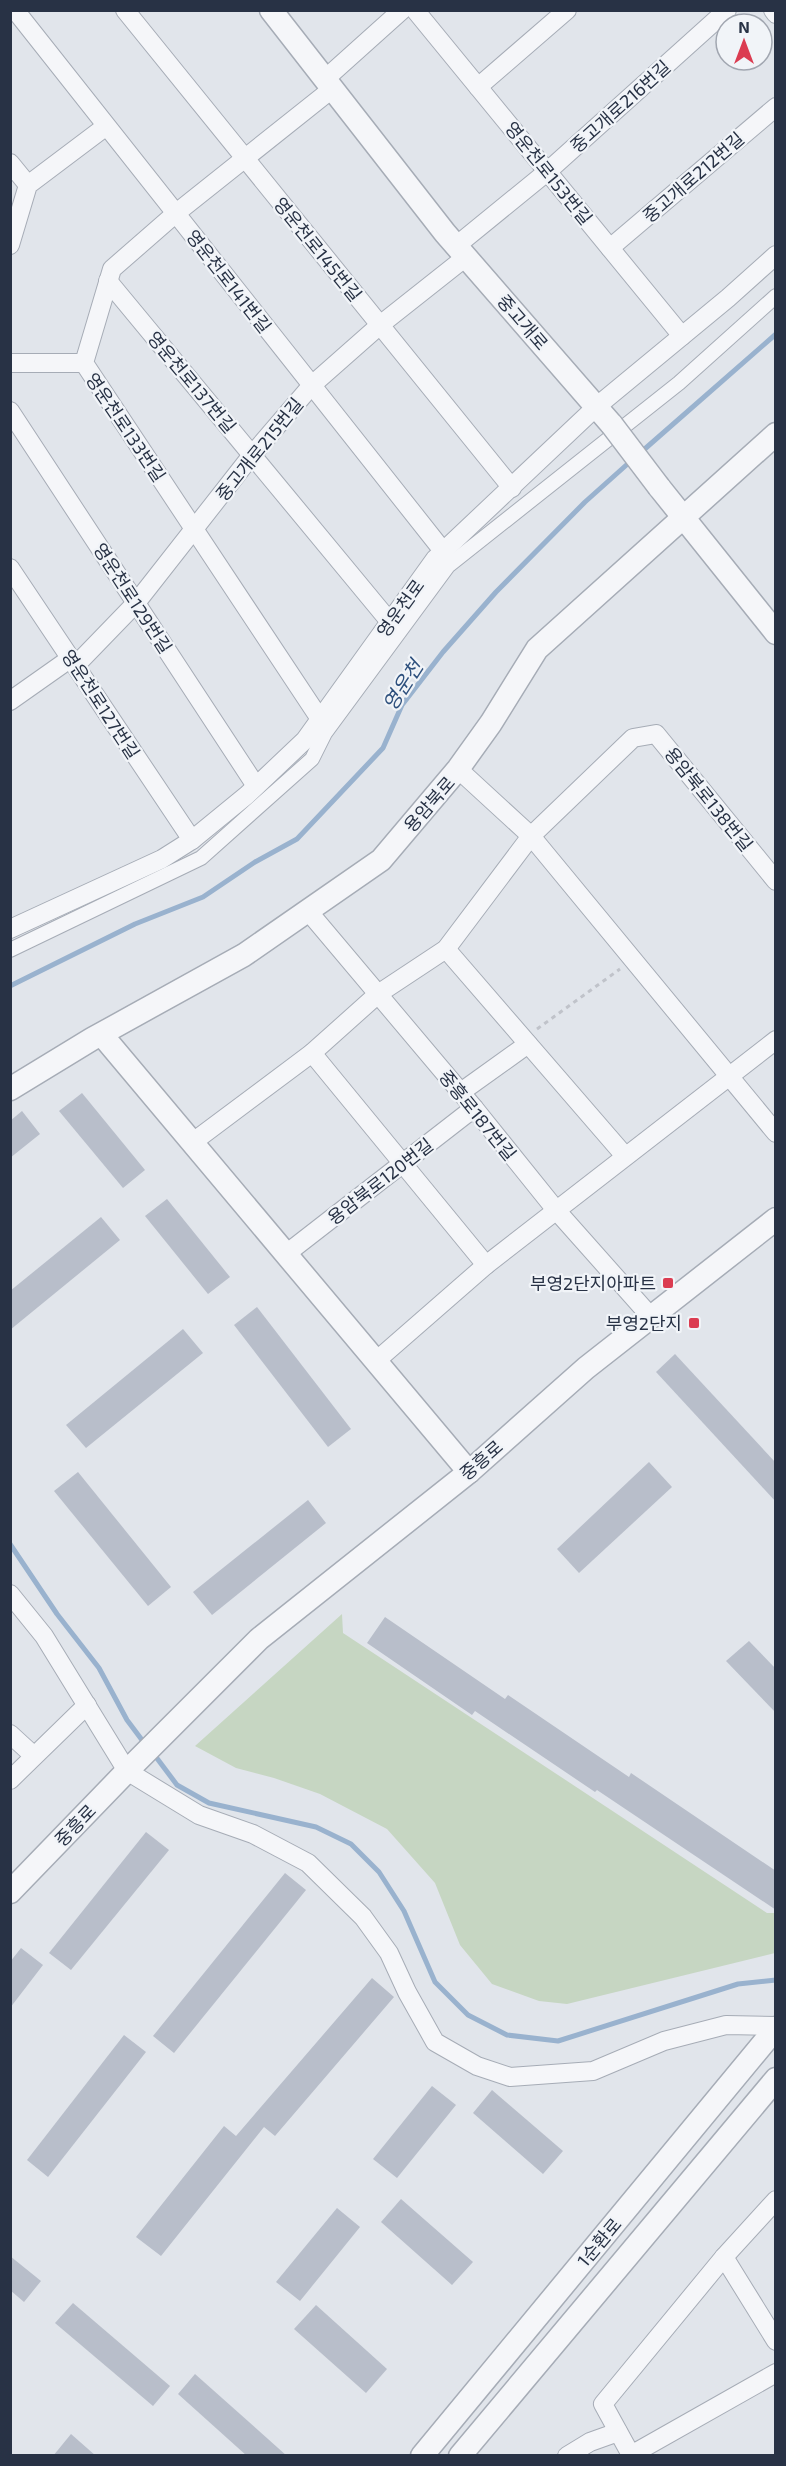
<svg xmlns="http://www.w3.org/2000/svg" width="786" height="2466" viewBox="0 0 786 2466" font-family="'Exo 2','Noto Sans KR',sans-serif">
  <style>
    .green { fill: #c6d6c2 }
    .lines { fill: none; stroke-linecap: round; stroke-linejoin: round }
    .stream { stroke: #99b2ce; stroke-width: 5 }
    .building { fill: #b8beca }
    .pedestrian-casing { stroke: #a6acb6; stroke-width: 16 }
    .minor-casing { stroke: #a6acb6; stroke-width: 20 }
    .tertiary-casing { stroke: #a6acb6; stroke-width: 25 }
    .path { stroke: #c0c3ca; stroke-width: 3; stroke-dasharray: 4.5 4.5; stroke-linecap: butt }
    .pedestrian { stroke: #f5f6f9; stroke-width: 14 }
    .minor { stroke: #f5f6f9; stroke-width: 18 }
    .tertiary { stroke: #f5f6f9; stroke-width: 22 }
    .tertiary-bridge-casing { stroke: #a6acb6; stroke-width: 25; stroke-linecap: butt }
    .tertiary-bridge { stroke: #f5f6f9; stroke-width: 22 }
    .poi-dot { fill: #db3c51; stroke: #f1f4f8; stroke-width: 2 }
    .labels { text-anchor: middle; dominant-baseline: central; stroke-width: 4.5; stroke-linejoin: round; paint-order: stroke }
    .street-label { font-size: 18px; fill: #283245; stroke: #f1f4f8 }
    .poi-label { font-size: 18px; fill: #283245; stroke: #f1f4f8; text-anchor: end }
    .water-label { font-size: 20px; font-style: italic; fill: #2e507d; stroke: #f1f4f8 }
  </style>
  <rect width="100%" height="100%" fill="#e1e5eb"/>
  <path class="green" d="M342,1614L343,1633L767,1913H775V1953L567,2004L539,2001L492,1984L460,1945L435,1883L387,1829L320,1794L274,1778L236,1768L195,1746Z"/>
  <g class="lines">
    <g class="stream">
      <path d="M639,454L776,334"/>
      <path d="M10,986L135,924L203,897L255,862L297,839L383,748L402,705L443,652L496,592L585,502L632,460"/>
      <path d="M10,1544L57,1614L99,1668L127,1720L145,1744"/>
      <path d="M153,1753L177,1785L209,1803L316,1827L351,1844L379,1872L404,1911L435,1982L468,2015L507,2035L558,2041L738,1984L776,1980"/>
    </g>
  </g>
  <g class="building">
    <path d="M82,1093L145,1170L123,1188L59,1111Z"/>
    <path d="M22,1111L40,1134L10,1158V1121Z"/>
    <path d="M167,1199L230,1277L208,1294L145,1216Z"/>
    <path d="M101,1217L120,1240L10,1330V1291Z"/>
    <path d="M257,1307L351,1429L328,1447L234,1325Z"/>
    <path d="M183,1329L203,1353L86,1448L66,1425Z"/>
    <path d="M675,1354L776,1463V1502L656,1372Z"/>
    <path d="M649,1462L672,1487L579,1573L557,1549Z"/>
    <path d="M78,1472L171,1587L148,1606L54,1491Z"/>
    <path d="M308,1500L326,1523L212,1615L193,1592Z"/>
    <path d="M385,1617L505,1699L508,1695L629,1777L631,1773L776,1871V1910L597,1790L595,1792L475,1711L472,1715L367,1643Z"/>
    <path d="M749,1641L776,1669V1713L726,1661Z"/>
    <path d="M146,1832L169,1850L71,1970L49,1953Z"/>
    <path d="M285,1873L306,1890L174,2053L153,2036Z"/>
    <path d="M21,1948L43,1965L10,2008V1962Z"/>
    <path d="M372,1978L394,1997L275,2136L264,2127L161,2256L136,2237L224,2126L236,2136Z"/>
    <path d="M124,2035L146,2052L48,2177L27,2160Z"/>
    <path d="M432,2086L456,2105L397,2178L373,2159Z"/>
    <path d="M492,2090L563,2151L543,2174L473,2113Z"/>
    <path d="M401,2199L473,2262L452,2285L381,2222Z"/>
    <path d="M337,2208L360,2227L300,2301L276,2282Z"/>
    <path d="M10,2256L41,2281L24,2302L10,2290Z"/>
    <path d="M73,2303L170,2386L153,2406L55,2323Z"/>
    <path d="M316,2305L387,2369L366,2393L294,2329Z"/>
    <path d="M195,2374L287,2456H247L178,2394Z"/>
    <path d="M71,2434L96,2456H53Z"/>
  </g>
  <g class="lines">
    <g class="pedestrian-casing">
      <path id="pedestrian" d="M10,950L201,858L312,759L325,733L448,566L679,383L776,296"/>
    </g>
    <g class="minor-casing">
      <g id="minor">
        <path d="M15,10L443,551"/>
        <path d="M125,10L512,488"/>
        <path d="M415,10L682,336"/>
        <path d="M773,10L776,14"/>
        <path d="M324,80L402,10"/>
        <path d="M478,87L567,10"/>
        <path d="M10,163L28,185"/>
        <path d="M10,245L28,185L105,127"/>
        <path d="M456,246L548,171L727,10"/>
        <path d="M610,248L776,107"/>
        <path d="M108,281L390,622"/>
        <path d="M10,363H84"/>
        <path d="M10,411L256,786"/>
        <path d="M10,568L192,840"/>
        <path d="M76,665L136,603L252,455L312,385L380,325L466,257"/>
        <path d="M10,701L71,658"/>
        <path d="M320,719L84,363L112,269L175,214L332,89"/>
        <path d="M458,769L531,836L776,1133"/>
        <path d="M308,911L474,1108L556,1210L651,1317"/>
        <path d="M10,929L162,859L192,840L247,795L305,740L435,559L596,407L728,298L776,255"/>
        <path d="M446,949L625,1156"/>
        <path d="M312,1053L486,1265"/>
        <path d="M461,1092L528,1044"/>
        <path d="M193,1142L312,1053L378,994L446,949L531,836L633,738L656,734L776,881"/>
        <path d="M286,1254L474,1108"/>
        <path d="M376,1361L486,1265L776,1040"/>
        <path d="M10,1594L44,1636L127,1771L199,1815L253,1834L308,1863L363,1917L389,1953L407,1992L435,2042L477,2066L510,2077L593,2071L664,2041L726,2025L776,2026"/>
        <path d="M10,1734L34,1756"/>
        <path d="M10,1780L87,1705"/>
        <path d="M776,2200L724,2257L603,2404L631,2455L776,2373"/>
        <path d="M724,2257L776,2341"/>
        <path d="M567,2456L590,2442L618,2432"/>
      </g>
    </g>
    <g class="tertiary-casing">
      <g id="tertiary">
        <path d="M271,10L445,233L612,425"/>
        <path d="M659,487L776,633"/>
        <path d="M102,1035L469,1472"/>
        <path d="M10,1089L92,1039L244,955L381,860L458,769L491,723L537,649L776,434"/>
        <path d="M10,1892L127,1771L259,1639L469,1472L586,1368L776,1219"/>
        <path d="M422,2456L776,2028"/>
        <path d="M460,2456L776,2079"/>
      </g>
    </g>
    <path class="path" d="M537,1029L620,969"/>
    <use href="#pedestrian" class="pedestrian"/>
    <use href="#minor" class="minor"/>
    <use href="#tertiary" class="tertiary"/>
    <g class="tertiary-bridge-casing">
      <path id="tertiary-bridge" d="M612,425L659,487"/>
    </g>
    <use href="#tertiary-bridge" class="tertiary-bridge"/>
  </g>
  <g class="poi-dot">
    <rect x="662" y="1277" width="12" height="12" rx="3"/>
    <rect x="688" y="1317" width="12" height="12" rx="3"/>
  </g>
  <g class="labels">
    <g class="street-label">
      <text transform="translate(620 106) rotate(-42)">중고개로216번길</text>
      <text transform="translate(549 173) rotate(51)">영운천로153번길</text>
      <text transform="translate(693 177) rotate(-41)">중고개로212번길</text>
      <text transform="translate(318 249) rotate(51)">영운천로145번길</text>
      <text transform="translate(229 281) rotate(52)">영운천로141번길</text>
      <text transform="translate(523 322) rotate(49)">중고개로</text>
      <text transform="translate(192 382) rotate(50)">영운천로137번길</text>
      <text transform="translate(126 427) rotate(56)">영운천로133번길</text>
      <text transform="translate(259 449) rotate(-51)">중고개로215번길</text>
      <text transform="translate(133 598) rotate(57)">영운천로129번길</text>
      <text transform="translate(400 608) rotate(-54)">영운천로</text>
      <text transform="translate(101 704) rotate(57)">영운천로127번길</text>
      <text transform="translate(709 799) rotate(51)">용암북로138번길</text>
      <text transform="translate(429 804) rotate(-49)">용암북로</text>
      <text transform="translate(478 1115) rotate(51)">중흥로187번길</text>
      <text transform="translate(380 1181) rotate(-38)">용암북로120번길</text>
      <text transform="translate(481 1460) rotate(-41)">중흥로</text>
      <text transform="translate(75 1825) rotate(-46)">중흥로</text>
      <text transform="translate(599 2242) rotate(-50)">1순환로</text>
    </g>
    <g class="poi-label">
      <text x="656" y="1283">부영2단지아파트</text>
      <text x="682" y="1323">부영2단지</text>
    </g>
    <g class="water-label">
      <text transform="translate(402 685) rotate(-57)">영운천</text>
    </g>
  </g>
  <rect width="786" height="2466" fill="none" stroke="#283245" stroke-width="24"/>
  <g transform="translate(744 42)"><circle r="28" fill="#f1f4f8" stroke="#a1a6b0" stroke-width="1.5"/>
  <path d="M0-4.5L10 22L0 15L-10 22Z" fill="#db3c51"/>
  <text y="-9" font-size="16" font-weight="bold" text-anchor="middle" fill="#283245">N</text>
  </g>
</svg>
